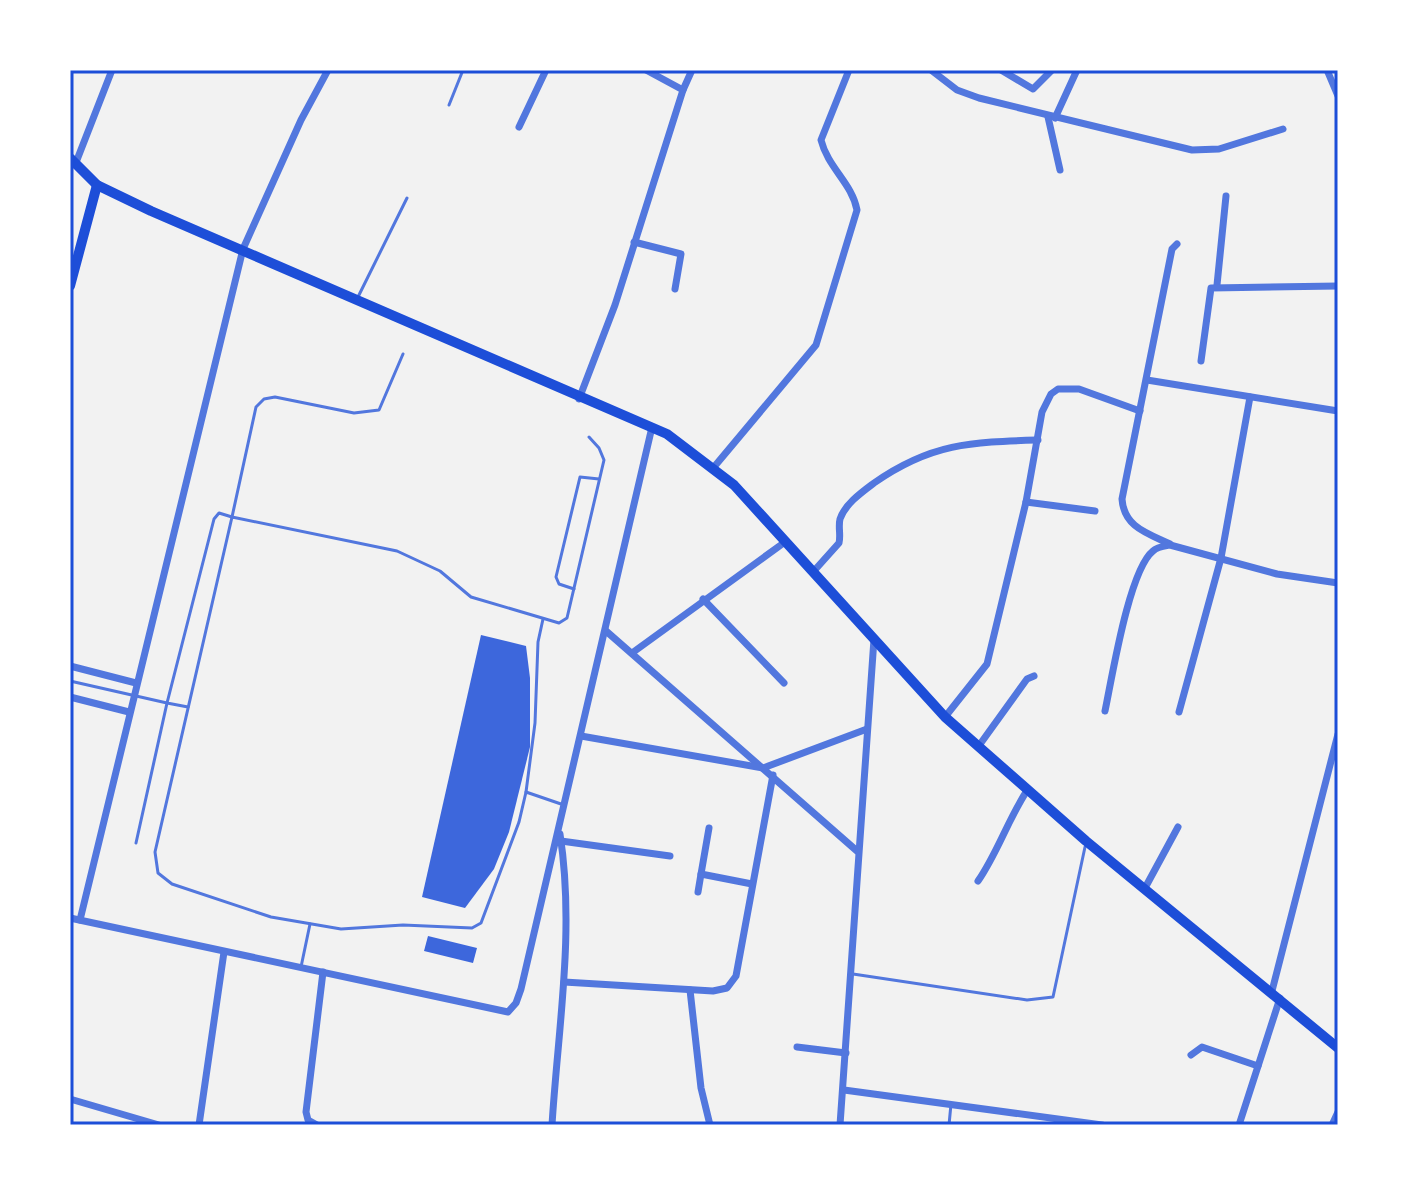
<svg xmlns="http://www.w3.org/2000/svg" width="1408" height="1195" viewBox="0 0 1408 1195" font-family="Manrope,sans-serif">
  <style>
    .building { fill: #3d67dc }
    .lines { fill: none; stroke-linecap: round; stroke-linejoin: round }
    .service { stroke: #5277de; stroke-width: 3 }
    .minor { stroke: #5277de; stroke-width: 7 }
    .secondary { stroke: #1d4ed8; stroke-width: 10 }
    .neatline { fill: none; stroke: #1d4ed8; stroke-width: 3 }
  </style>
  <rect width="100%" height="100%" fill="#f2f2f2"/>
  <g class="building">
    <path d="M481,635L526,646L530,678V747L509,832L494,869L465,908L422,897Z"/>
    <path d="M428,936L477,948L473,963L424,951Z"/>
  </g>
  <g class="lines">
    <g class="service">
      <path d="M449,105L463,70"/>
      <path d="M357,299L407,198"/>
      <path d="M574,589L559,584L556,577L580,477L599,479"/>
      <path d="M70,681L167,703L136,843"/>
      <path d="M188,707L167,703L214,519L219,513L232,517L256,407L264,399L275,397L354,413L379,410L403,354"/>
      <path d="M526,792L535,723L538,642L543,619"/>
      <path d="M561,804L526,792L519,822L481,923L472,928L403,925L341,929L271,917L172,884L158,873L155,852L232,517L397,551L440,571L471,597L559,623L567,618L604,460L599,448L589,437"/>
      <path d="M301,967L310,924"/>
      <path d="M853,974L1027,1000L1053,997L1085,847"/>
      <path d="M949,1125L951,1104"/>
    </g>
    <g class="minor">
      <path d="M931,70L957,90L979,98L1192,150L1219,149L1283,129"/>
      <path d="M1001,70L1033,89L1052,70"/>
      <path d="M1327,70L1338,96"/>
      <path d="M683,90L692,70"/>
      <path d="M1048,117L1060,170"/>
      <path d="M1055,118L1077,70"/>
      <path d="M519,127L546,70"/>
      <path d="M75,165L112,70"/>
      <path d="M634,242L681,254L675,289"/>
      <path d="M1217,285L1226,196"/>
      <path d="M1201,361L1211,288L1338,286"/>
      <path d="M1147,380L1338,411"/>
      <path d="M579,399L615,305L683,90L646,70"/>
      <path d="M714,467L816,345L857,210C852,183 828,168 821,140L849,70"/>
      <path d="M1026,502L1095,511"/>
      <path d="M1170,544C1147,533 1124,527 1122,499L1172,249L1177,244"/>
      <path d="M813,572L839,543C841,535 838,527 840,519C845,504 862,492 874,483C931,443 971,442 1038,440"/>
      <path d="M703,599L784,683"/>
      <path d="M606,631L857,851"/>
      <path d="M632,653L785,542"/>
      <path d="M70,666L136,683"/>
      <path d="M70,697L129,712"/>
      <path d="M1105,711C1112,678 1129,570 1153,551C1157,547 1165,546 1170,545L1277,574L1338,583"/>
      <path d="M1179,712L1221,558L1250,397"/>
      <path d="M945,717L987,664L1026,502L1042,412L1051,394L1058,389H1079L1140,411"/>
      <path d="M581,736L763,768L867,729"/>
      <path d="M978,747L1027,679L1034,676"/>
      <path d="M709,828L701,874L752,884"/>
      <path d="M561,841L670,856"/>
      <path d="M978,881C998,852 1008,819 1028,789"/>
      <path d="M1145,888L1178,827"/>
      <path d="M698,892L701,874"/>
      <path d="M70,918L508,1012L516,1003L521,989L652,427"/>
      <path d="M80,920L243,249L301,120L328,70"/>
      <path d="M564,982L713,991L727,988L736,976L773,775"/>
      <path d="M690,990L701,1088L710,1125"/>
      <path d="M1272,991L1338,734"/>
      <path d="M797,1047L846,1053"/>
      <path d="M1191,1055L1202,1047L1258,1066"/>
      <path d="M844,1090L1102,1125"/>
      <path d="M70,1099L159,1125"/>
      <path d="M199,1125L224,952"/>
      <path d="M317,1125L308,1120L306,1112L323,972"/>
      <path d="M552,1125C558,1028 575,931 560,834"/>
      <path d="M840,1125L874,639"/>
      <path d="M1239,1125L1280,998"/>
      <path d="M1332,1125L1338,1112"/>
    </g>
    <g class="secondary">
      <path d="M70,158L97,185L151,211L667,434L734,485L945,717L1086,841L1338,1048"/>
      <path d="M70,286L97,185"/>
    </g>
  </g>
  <rect width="1408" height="1195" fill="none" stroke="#ffffff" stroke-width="144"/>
  <rect x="72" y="72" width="1264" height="1051" class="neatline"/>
</svg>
